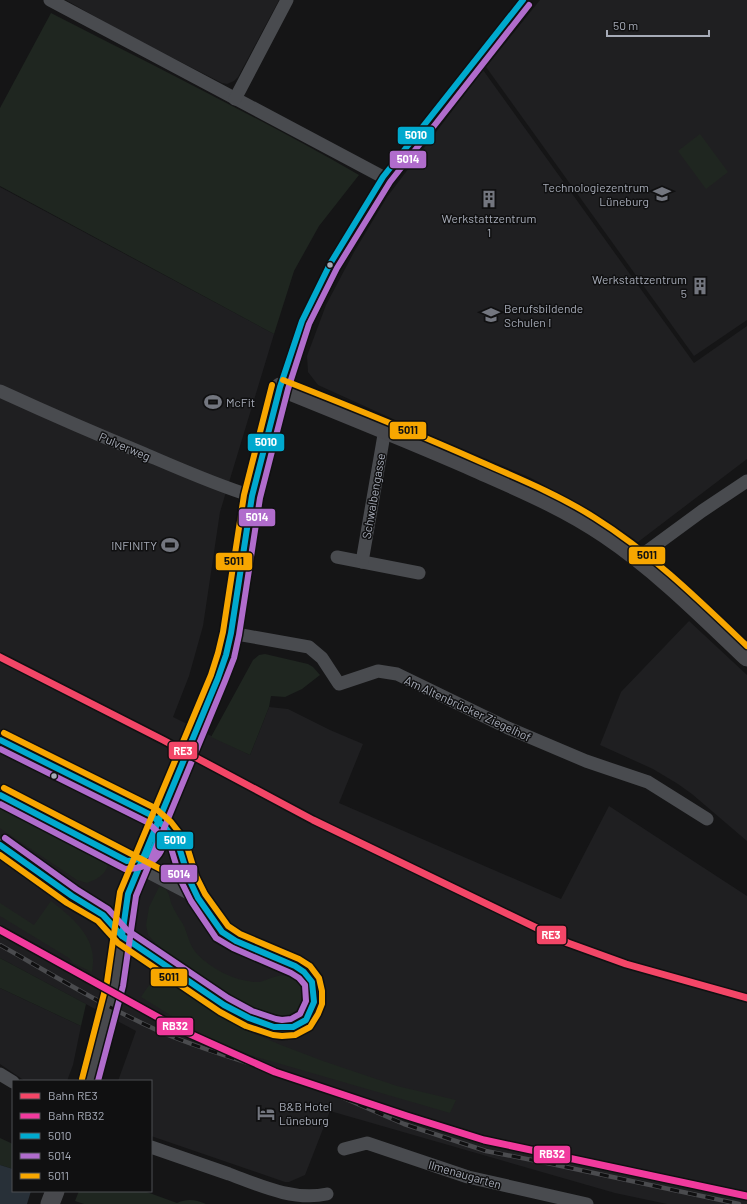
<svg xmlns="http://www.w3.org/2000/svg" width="747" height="1204" viewBox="0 0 747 1204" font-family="Barlow,sans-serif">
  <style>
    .built { fill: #1f1f21 }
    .green { fill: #1f2620 }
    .water { fill: #283038 }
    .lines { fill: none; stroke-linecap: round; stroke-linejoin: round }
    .secondary-tunnel { stroke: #323336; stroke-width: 19; stroke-dasharray: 19 10; stroke-linecap: butt }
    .street { stroke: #494b4f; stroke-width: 13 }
    .secondary { stroke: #48494d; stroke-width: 19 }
    .rail-casing { stroke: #4a4b4e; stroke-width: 4.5 }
    .rail { stroke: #101011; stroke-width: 3; stroke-dasharray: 9; stroke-linecap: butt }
    .bus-1-casing { stroke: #101011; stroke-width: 9 }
    .bus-2-casing { stroke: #101011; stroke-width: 9 }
    .bus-3-casing { stroke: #101011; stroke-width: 9 }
    .bus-1 { stroke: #00a9ce; stroke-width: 6 }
    .bus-2 { stroke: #b06ccc; stroke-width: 6 }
    .bus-3 { stroke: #f7a600; stroke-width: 6 }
    .rail-1-casing { stroke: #101011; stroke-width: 10 }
    .rail-2-casing { stroke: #101011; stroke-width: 10 }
    .rail-1 { stroke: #f34667; stroke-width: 7 }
    .rail-2 { stroke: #f13a9d; stroke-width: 7 }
    .bus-dot { fill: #a6abb7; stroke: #101011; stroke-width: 1.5 }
    .labels { text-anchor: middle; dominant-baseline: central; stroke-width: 3; stroke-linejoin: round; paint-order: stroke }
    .poi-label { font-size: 12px; fill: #a6abb7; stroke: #101011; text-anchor: end }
    .street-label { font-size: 12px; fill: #a6abb7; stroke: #101011 }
    .line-badge { stroke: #101011; stroke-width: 1.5 }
    .badge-label { font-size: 11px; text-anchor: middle; font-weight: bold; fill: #fff }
    .pale-badge-label { font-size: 11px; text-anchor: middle; font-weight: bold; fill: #111 }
  </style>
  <rect width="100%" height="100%" fill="#151516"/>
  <g class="built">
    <path d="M66,0H279L238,77L234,81L227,84L222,83L122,32Z"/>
    <path d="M540,0H747V320L694,356L486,67Z"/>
    <path d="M483,70L694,363L747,326V459L638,542L606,520L531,478L404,424L318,385L308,372L307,356L326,305L354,252L387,197Z"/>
    <path d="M0,187L274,334L220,512L203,626L189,676L173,717L250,755L269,707L288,709L330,730L363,744L339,803L561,899L609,806L747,896V1204H667L615,1193L330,1111L305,1175L289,1182H285L151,1136V1081H118L136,1031L0,958Z"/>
    <path d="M689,621L747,675V841L692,794L678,784L653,769L600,745L621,692Z"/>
    <path d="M0,988L81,1026L73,1065L67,1081H25L0,1064Z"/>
  </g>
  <g class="green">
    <path d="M51,13C154,66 258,117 359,175L319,226L294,271L274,334L0,186V108Z"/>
    <path d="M700,134L728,172L706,189L678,151Z"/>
    <path d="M265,654L308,664L313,667L320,675L302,689L285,697L271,696L269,707L250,755L211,737L253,660L259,655Z"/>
    <path d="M0,809L108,865C105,875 97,879 87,883L77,880L0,828Z"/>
    <path d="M159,887C163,887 165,888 167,891C170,895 170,901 172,905C175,912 179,918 183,924C188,934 189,945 197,954C212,969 233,980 254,982C267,983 278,970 292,978C297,980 300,983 301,989C307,1007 292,1019 274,1018C263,1017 250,1009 240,1004L163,951L148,935L146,925L149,907Z"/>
    <path d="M51,901C74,919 99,939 92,972L73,963L69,958L0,916V903L34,925Z"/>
    <path d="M0,958L86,1004L81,1026L0,988Z"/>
    <path d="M155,978L166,979L194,994L252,1033L281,1045L323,1061L397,1086L456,1100L450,1113L250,1055L212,1041L141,997L147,988Z"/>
    <path d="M0,1138L13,1144V1169L0,1165Z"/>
    <path d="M79,1191H144L177,1203C189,1198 195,1200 206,1204H84L75,1201Z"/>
  </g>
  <path class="water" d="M0,1165L13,1169V1191H31L27,1204H0Z"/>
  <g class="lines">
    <path class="secondary-tunnel" d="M167,798L196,729"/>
    <g class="street">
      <path d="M50,0L383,177"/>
      <path d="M235,99L287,0"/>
      <path d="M0,391C48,413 96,434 145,454C180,469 216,485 252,496"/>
      <path d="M337,557L419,573"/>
      <path d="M638,558L702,511L747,481"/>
      <path d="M362,562L385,429"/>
      <path d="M231,633L309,647L322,658L339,684L378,671L397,674L508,728L586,761L648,782L707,819"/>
      <path d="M0,795L198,898L217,926L227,937L295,966L304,972L312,982L314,992V1002L311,1011L306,1020L293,1027L282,1028L263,1024L249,1018L224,1005L122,936L103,915L72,896L0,845"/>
      <path d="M0,1074L13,1082"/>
      <path d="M151,1147C177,1156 203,1165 229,1174C261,1186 293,1201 327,1194"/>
      <path d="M344,1149L367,1143L468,1177L587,1204"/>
    </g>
    <g class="secondary">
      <path d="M280,387C344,413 409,439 473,467C518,487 564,506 605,534C657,569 702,614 747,657"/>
      <path d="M196,729L218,678L226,655L231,633L239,577L252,496"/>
      <path d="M90,1081L115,984L128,894L167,798"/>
      <path d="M50,1204L55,1191"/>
    </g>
    <g class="rail-casing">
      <g id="rail">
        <path d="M0,945C53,975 105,1007 161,1032C198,1048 237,1059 275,1072"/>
        <path d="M309,1083L404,1124L486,1151L547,1163L739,1204"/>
      </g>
    </g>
    <use href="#rail" class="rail"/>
    <g class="bus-1-casing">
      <g id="bus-1">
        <path d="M0,740L151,815L165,827L178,844L189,879L198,898L222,932L236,941L295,966L304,972L312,982L314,1002L306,1020L293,1027H274L249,1018L224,1005L122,936L103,915L72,896L0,845"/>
        <path d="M0,795L127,861C146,860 157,852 157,832"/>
        <path d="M122,936L128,894L218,678L226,655L231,633L252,496L280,387L302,321L330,264L383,177L523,0"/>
      </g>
    </g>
    <g class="bus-2-casing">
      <g id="bus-2">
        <path d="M0,749L147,822L159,833L171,848L181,881L191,901L216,938L233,948L291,973L299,978L305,985L306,1001L300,1014L291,1019L282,1020L276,1019L252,1011L228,998L127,930L108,909L76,889L5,838"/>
        <path d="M0,804L125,869C149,869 165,857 165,832"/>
        <path d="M98,1081L123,986L136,896L225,681L234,658L239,635L260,498L288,389L309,324L337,268L390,182L529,5"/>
      </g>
    </g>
    <g class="bus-3-casing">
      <g id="bus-3">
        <path d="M283,380C349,406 416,433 481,462C520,479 559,495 595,518C651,553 699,600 747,646"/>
        <path d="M4,788L174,876"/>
        <path d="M0,855L67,903L98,921L118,943L220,1012L246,1026L273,1035L282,1036L295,1035L310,1027L318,1014L322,1004V991L319,978L310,966L299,959L240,934L228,926L205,894L196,876L185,840L171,822L155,808L4,733"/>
        <path d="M82,1079L107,982L120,892L211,675L218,653L223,632L244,495L272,385"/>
      </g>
    </g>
    <use href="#bus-1" class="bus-1"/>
    <use href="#bus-2" class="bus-2"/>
    <use href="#bus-3" class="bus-3"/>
    <g class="rail-1-casing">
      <path id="rail-1" d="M0,657L163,740L313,820L568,943L626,964L747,998"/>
    </g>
    <g class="rail-2-casing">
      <path id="rail-2" d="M0,930L181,1030L275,1072L407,1116L484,1140L747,1196"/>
    </g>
    <use href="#rail-1" class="rail-1"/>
    <use href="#rail-2" class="rail-2"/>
  </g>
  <defs>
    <g id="school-bare" transform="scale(1.38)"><path d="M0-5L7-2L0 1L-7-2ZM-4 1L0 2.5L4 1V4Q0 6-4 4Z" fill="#73767f" stroke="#101011" stroke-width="2.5" paint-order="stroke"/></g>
    <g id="building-bare" transform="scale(1.38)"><path d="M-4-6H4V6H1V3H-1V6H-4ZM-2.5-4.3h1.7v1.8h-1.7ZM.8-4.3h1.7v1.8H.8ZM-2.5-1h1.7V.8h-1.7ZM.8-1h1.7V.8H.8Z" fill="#73767f" stroke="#101011" stroke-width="2.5" paint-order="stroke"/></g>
    <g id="stadium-bare" transform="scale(1.38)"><path d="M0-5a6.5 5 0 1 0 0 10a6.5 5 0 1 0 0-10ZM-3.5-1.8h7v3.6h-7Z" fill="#73767f" stroke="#101011" stroke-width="2.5" paint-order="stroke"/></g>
    <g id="hotel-bare" transform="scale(1.38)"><path d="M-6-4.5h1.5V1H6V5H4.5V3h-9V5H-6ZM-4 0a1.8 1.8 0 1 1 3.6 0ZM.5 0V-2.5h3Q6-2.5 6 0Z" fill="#73767f" stroke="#101011" stroke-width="2.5" paint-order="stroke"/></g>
  </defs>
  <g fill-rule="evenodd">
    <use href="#school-bare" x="662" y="194"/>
    <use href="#building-bare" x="489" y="199"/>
    <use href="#building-bare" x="700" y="286"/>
    <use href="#school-bare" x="491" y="315"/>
    <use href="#stadium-bare" x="213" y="402"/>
    <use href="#stadium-bare" x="170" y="545"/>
    <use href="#hotel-bare" x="266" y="1113"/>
  </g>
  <g class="bus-dot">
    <circle cx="330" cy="265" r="3.5"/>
    <circle cx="54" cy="776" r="3.5"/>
  </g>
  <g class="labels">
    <g class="poi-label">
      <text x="649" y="187">Technologiezentrum<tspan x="649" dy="14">Lüneburg</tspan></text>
      <text x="489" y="218" text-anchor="middle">Werkstattzentrum<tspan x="489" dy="14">1</tspan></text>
      <text x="687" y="279">Werkstattzentrum<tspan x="687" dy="14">5</tspan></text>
      <text x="504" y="308" text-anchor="start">Berufsbildende<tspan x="504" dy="14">Schulen I</tspan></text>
      <text x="226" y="402" text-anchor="start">McFit</text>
      <text x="157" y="545">INFINITY</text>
      <text x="279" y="1106" text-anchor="start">B&amp;B Hotel<tspan x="279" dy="14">Lüneburg</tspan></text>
    </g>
    <g class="street-label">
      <text transform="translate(125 446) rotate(23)">Pulverweg</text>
      <text transform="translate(373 496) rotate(-80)">Schwalbengasse</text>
      <text transform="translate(468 708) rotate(25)">Am Altenbrücker Ziegelhof</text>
      <text transform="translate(465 1174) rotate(16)">Ilmenaugarten</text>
    </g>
  </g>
  <g class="line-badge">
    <rect x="397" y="126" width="38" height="19" rx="4" fill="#00a9ce"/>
    <rect x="389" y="150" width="38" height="19" rx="4" fill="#b06ccc"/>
    <rect x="389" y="421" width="38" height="19" rx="4" fill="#f7a600"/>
    <rect x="247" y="433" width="38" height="19" rx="4" fill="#00a9ce"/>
    <rect x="238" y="508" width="38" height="19" rx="4" fill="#b06ccc"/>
    <rect x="628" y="546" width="38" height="19" rx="4" fill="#f7a600"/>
    <rect x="215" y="552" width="38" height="19" rx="4" fill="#f7a600"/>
    <rect x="168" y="741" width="30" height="19" rx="4" fill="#f34667"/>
    <rect x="156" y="831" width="38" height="19" rx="4" fill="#00a9ce"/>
    <rect x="160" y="864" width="38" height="19" rx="4" fill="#b06ccc"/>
    <rect x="536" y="925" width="31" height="20" rx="4" fill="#f34667"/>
    <rect x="150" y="968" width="38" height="19" rx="4" fill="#f7a600"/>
    <rect x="156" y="1017" width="38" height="19" rx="4" fill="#f13a9d"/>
    <rect x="533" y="1145" width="38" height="19" rx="4" fill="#f13a9d"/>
  </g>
  <g class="badge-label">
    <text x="416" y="139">5010</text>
    <text x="408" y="163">5014</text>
    <text x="266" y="446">5010</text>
    <text x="257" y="521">5014</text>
    <text x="183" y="755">RE3</text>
    <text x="175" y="844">5010</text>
    <text x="179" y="878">5014</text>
    <text x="551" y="939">RE3</text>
    <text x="175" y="1030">RB32</text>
    <text x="552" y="1158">RB32</text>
  </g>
  <g class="pale-badge-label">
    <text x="408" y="434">5011</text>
    <text x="647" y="559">5011</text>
    <text x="234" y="565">5011</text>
    <text x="169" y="981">5011</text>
  </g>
  <rect x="12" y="1080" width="140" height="112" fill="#101011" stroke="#4c4e53"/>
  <rect x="20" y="1093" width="20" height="6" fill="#f34667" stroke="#4c4e53"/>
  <text x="48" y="1100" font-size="12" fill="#a6abb7">Bahn RE3</text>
  <rect x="20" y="1113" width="20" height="6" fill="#f13a9d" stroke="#4c4e53"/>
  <text x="48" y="1120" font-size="12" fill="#a6abb7">Bahn RB32</text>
  <rect x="20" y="1133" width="20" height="6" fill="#00a9ce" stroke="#4c4e53"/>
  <text x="48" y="1140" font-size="12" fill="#a6abb7">5010</text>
  <rect x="20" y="1153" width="20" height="6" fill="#b06ccc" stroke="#4c4e53"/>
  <text x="48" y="1160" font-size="12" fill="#a6abb7">5014</text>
  <rect x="20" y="1173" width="20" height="6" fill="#f7a600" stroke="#4c4e53"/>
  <text x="48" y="1180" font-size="12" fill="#a6abb7">5011</text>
  <path d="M607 30v6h102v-6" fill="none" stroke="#a6abb7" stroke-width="2"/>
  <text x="613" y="30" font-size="12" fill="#a6abb7" stroke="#101011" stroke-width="3" paint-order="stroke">50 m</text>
</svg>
